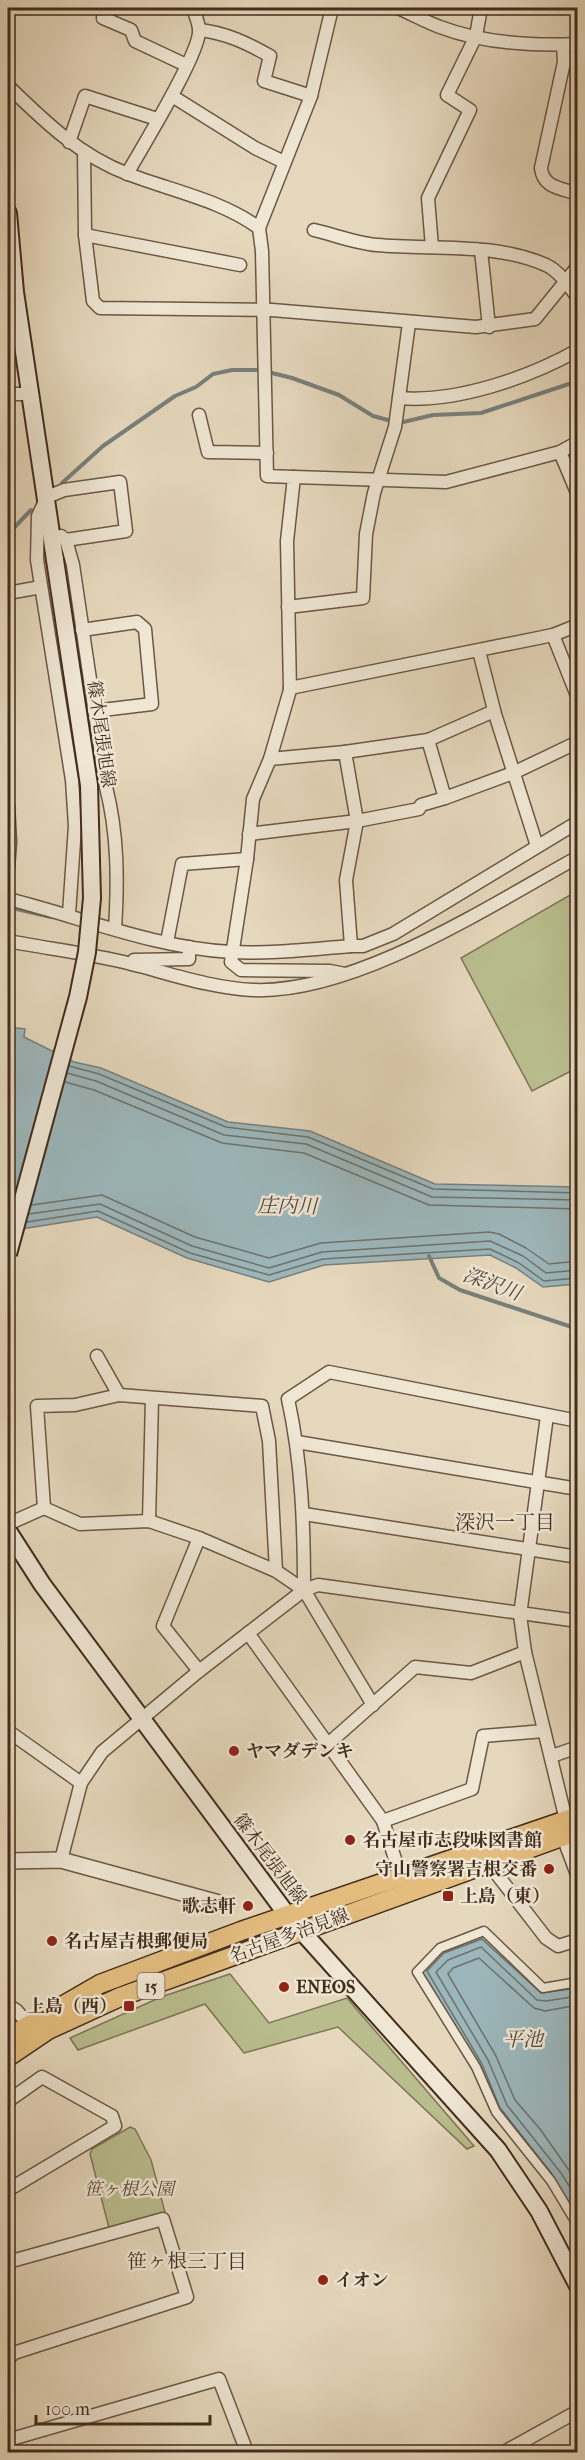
<svg xmlns="http://www.w3.org/2000/svg" width="585" height="2460" viewBox="0 0 585 2460" font-family="'IM FELL French Canon','Noto Serif JP',serif">
  <style>
    .green { fill: #b9bd8e; stroke: #7e7556; stroke-width: 1.5 }
    .water { fill: #9cb7bc; stroke: #78807c; stroke-width: 1.5 }
    .lines { fill: none; stroke-linecap: round; stroke-linejoin: round }
    .shore { stroke: #6f726c; stroke-width: 1.5 }
    .stream { stroke: #78807c; stroke-width: 4 }
    .pedestrian-casing { stroke: #6b5845; stroke-width: 11 }
    .minor-casing { stroke: #6b5845; stroke-width: 15 }
    .tertiary-casing { stroke: #6b5845; stroke-width: 18 }
    .secondary-casing { stroke: #422d1d; stroke-width: 20 }
    .primary-casing { stroke: #422d1d; stroke-width: 21 }
    .pedestrian { stroke: #efe6d4; stroke-width: 8 }
    .minor { stroke: #efe6d4; stroke-width: 12 }
    .tertiary { stroke: #efe6d4; stroke-width: 15 }
    .secondary { stroke: #efe6d4; stroke-width: 16 }
    .primary { stroke: #e3bc7e; stroke-width: 18 }
    .secondary-bridge-casing { stroke: #422d1d; stroke-width: 20; stroke-linecap: butt }
    .secondary-bridge { stroke: #efe6d4; stroke-width: 16 }
    .poi-dot { fill: #8f2418; stroke: #efe6d4; stroke-width: 2 }
    .labels { text-anchor: middle; dominant-baseline: central; stroke-width: 5; stroke-linejoin: round; paint-order: stroke }
    .shield { fill: #efe6d4; stroke: #766454; stroke-width: 1.5 }
    .shield-label { font-size: 16px; font-weight: bold; fill: #422d1d }
    .street-label { font-size: 18px; fill: #422d1d; stroke: #efe6d4 }
    .poi-label { font-size: 18px; font-weight: bold; fill: #422d1d; stroke: #efe6d4; text-anchor: start }
    .park-label { font-size: 18px; font-style: italic; fill: #5a4a34; stroke: #efe6d4 }
    .water-label { font-size: 20px; font-style: italic; fill: #54493d; stroke: #efe6d4 }
    .neighbourhood-label { font-size: 20px; fill: #422d1d; stroke: #efe6d4 }
  </style>
  <rect width="100%" height="100%" fill="#e6d8bd"/>
  <filter id="stains"><feTurbulence type="fractalNoise" baseFrequency=".00333" numOctaves="4"/><feColorMatrix values="0 0 0 0 .2 0 0 0 0 .09 0 0 0 0 .02 0 0 0 .5 -.17"/></filter>
  <radialGradient id="worn" r=".72"><stop offset=".6" stop-color="#630" stop-opacity="0"/><stop offset="1" stop-color="#630" stop-opacity=".3"/></radialGradient>
  <g class="green">
    <path d="M577,891V1068L532,1091L461,958Z"/>
    <path d="M230,1974L269,2023L347,1998L474,2146L467,2149L338,2027L244,2053L205,2004L78,2050L70,2038L161,1997Z"/>
    <path d="M130,2127L135,2129L151,2160L166,2216L113,2230L109,2228L90,2154L92,2149Z"/>
  </g>
  <g class="water">
    <path d="M8,1027L25,1029L24,1037L74,1062L101,1068L228,1122L310,1131L435,1184L577,1187V1284L543,1287L516,1268L490,1255L324,1265L269,1282L187,1258L97,1217L8,1231Z"/>
    <path d="M484,1931L543,1988L577,1982V2226L551,2181L496,2112L476,2067L417,1972L440,1948Z"/>
  </g>
  <g class="lines">
    <g class="shore">
      <path d="M69,1066L99,1074L226,1127L308,1137L433,1189L578,1193"/>
      <path d="M67,1073L96,1081L224,1135L306,1144L432,1197L578,1200"/>
      <path d="M65,1082L94,1090L222,1143L304,1153L429,1205L578,1209"/>
      <path d="M32,1205L102,1195L195,1237L269,1258L321,1243L489,1232L499,1234L526,1248L549,1264L578,1261"/>
      <path d="M29,1214L100,1204L192,1246L269,1268L322,1252L490,1241L523,1256L546,1273L578,1270"/>
      <path d="M27,1222L98,1211L190,1253L269,1275L323,1259L490,1249L519,1263L544,1281L578,1278"/>
      <path d="M578,1996L546,2001L537,2000L481,1947L448,1960L436,1972L488,2060L507,2105L561,2173L578,2200"/>
      <path d="M578,2005L545,2011L534,2008L479,1958L453,1968L448,1974L496,2056L515,2100L540,2129L578,2183"/>
      <path d="M500,2108L482,2064L427,1971L444,1953L482,1939L541,1993L578,1988"/>
      <path d="M501,2109L552,2174"/>
    </g>
    <g class="stream">
      <path d="M62,483L103,446L175,396L196,387L213,374L232,370H260L292,378L339,395L373,416L399,423L433,415L481,413L578,381"/>
      <path d="M8,534L31,510"/>
      <path d="M8,907L51,917"/>
      <path d="M429,1256L439,1278L460,1290L578,1329"/>
    </g>
    <g class="pedestrian-casing">
      <path id="pedestrian" d="M578,1982L543,1988L484,1931L440,1948L417,1972L476,2067L496,2112L551,2181L578,2226"/>
    </g>
    <g class="minor-casing">
      <g id="minor">
        <path d="M104,8L103,18L131,30L135,41L186,65"/>
        <path d="M398,8C412,14 426,22 440,27C482,43 533,46 578,44"/>
        <path d="M200,30C226,33 247,43 270,56L264,81L311,96"/>
        <path d="M563,45L564,62L541,168C543,188 561,188 578,194"/>
        <path d="M8,86C44,121 80,156 128,174C172,191 221,200 259,228L262,251L267,476L294,477L287,541L290,690L270,759L253,799L247,859L231,962L241,970L330,971L345,974"/>
        <path d="M172,96L255,148L284,162"/>
        <path d="M69,142L85,96L157,119"/>
        <path d="M84,152L85,235L93,301L100,308L272,310L476,327L535,319L578,266"/>
        <path d="M127,174C141,149 201,52 199,30C199,23 195,15 193,8"/>
        <path d="M259,228L311,96L332,8"/>
        <path d="M314,230C335,235 356,243 377,245C432,250 493,242 546,265C559,271 569,286 578,298"/>
        <path d="M85,235L240,265"/>
        <path d="M432,247L428,198L470,110L447,95L476,36L481,8"/>
        <path d="M481,250L489,327"/>
        <path d="M8,394H31"/>
        <path d="M399,398C456,403 528,378 578,350"/>
        <path d="M199,415L208,452L267,453"/>
        <path d="M560,452L578,495"/>
        <path d="M294,477L446,482L560,452L578,442"/>
        <path d="M61,536L66,540L73,565L106,787C118,834 118,881 115,929"/>
        <path d="M66,540L126,531L120,482L64,490L47,497L38,516L37,560L72,780L75,826L69,914"/>
        <path d="M8,593L41,587"/>
        <path d="M288,607L363,598L366,534L374,493L395,427L409,323"/>
        <path d="M82,630L137,622L145,629L152,704L94,711"/>
        <path d="M553,635L578,698"/>
        <path d="M479,651L495,714L537,846"/>
        <path d="M290,688L553,635L578,625"/>
        <path d="M428,740L494,711"/>
        <path d="M445,798L513,773L578,742"/>
        <path d="M8,805L10,842L8,869"/>
        <path d="M249,834L357,821L419,809L421,805L445,798L428,740L345,752"/>
        <path d="M8,899C81,917 155,948 231,952C271,954 311,949 351,946L346,880L357,821L345,752L270,759"/>
        <path d="M8,941C45,948 83,953 119,961C163,971 208,988 253,990C355,994 489,906 578,857"/>
        <path d="M167,942L182,864L247,859"/>
        <path d="M351,946H363L393,934L578,822"/>
        <path d="M134,960L189,959V947"/>
        <path d="M97,1356L119,1395"/>
        <path d="M547,1416L520,1615L525,1652L566,1820"/>
        <path d="M297,1442L578,1489"/>
        <path d="M44,1508L37,1406L75,1405L119,1395L262,1406L269,1441L276,1571"/>
        <path d="M304,1514L578,1557"/>
        <path d="M149,1521L152,1399"/>
        <path d="M8,1524L44,1508L80,1524L149,1521L199,1538L276,1571L304,1590L373,1705"/>
        <path d="M304,1590C304,1525 302,1463 288,1399L329,1372L578,1421"/>
        <path d="M248,1633L383,1821L401,1878"/>
        <path d="M199,1671L163,1626L199,1538"/>
        <path d="M8,1731L81,1783"/>
        <path d="M328,1744L415,1667L471,1673L525,1652"/>
        <path d="M552,1756L578,1747"/>
        <path d="M383,1821L472,1789L483,1736L544,1731"/>
        <path d="M563,1837L578,1877"/>
        <path d="M61,1860L81,1783L102,1752L199,1671L304,1590L318,1585L578,1621"/>
        <path d="M489,1864L546,1938L558,1946L578,1940"/>
        <path d="M8,2005L16,2010L28,2024"/>
        <path d="M8,2101L42,2077L112,2116L115,2126L8,2190"/>
        <path d="M8,2262L163,2219L187,2297L14,2353L8,2359"/>
        <path d="M8,2440L219,2379L247,2452"/>
        <path d="M504,2452L578,2411"/>
      </g>
    </g>
    <g class="tertiary-casing">
      <path id="tertiary" d="M8,1861L61,1860L219,1903"/>
    </g>
    <g class="secondary-casing">
      <g id="secondary">
        <path d="M8,213L15,292L55,560"/>
        <path d="M8,1531L42,1584L288,1916L498,2150L539,2211L578,2286"/>
      </g>
    </g>
    <g class="primary-casing">
      <g id="primary">
        <path d="M8,2037L100,1984L241,1931L578,1816"/>
        <path d="M8,2057L48,2030L120,1997L578,1831"/>
      </g>
    </g>
    <use href="#pedestrian" class="pedestrian"/>
    <use href="#minor" class="minor"/>
    <use href="#tertiary" class="tertiary"/>
    <use href="#secondary" class="secondary"/>
    <use href="#primary" class="primary"/>
    <g class="secondary-bridge-casing">
      <path id="secondary-bridge" d="M8,1254L78,997L87,952L92,898L89,785L55,560"/>
    </g>
    <use href="#secondary-bridge" class="secondary-bridge"/>
  </g>
  <g class="poi-dot">
    <circle cx="234" cy="1751" r="6"/>
    <circle cx="350" cy="1840" r="6"/>
    <circle cx="549" cy="1869" r="6"/>
    <rect x="442" y="1890" width="12" height="12" rx="3"/>
    <circle cx="248" cy="1906" r="6"/>
    <circle cx="52" cy="1941" r="6"/>
    <circle cx="284" cy="1987" r="6"/>
    <rect x="123" y="2000" width="12" height="12" rx="3"/>
    <circle cx="323" cy="2280" r="6"/>
  </g>
  <g class="labels">
    <rect class="shield" x="137.5" y="1973" width="27" height="26" rx="4.5"/>
    <g class="shield-label">
      <text x="151" y="1986">15</text>
    </g>
    <g class="street-label">
      <text transform="translate(101 734) rotate(82)">篠木尾張旭線</text>
      <text transform="translate(270 1859) rotate(53)">篠木尾張旭線</text>
      <text transform="translate(289 1936) rotate(-20)">名古屋多治見線</text>
    </g>
    <g class="poi-label">
      <text x="246" y="1751">ヤマダデンキ</text>
      <text x="362" y="1840">名古屋市志段味図書館</text>
      <text x="537" y="1869" text-anchor="end">守山警察署吉根交番</text>
      <text x="460" y="1896">上島（東）</text>
      <text x="236" y="1906" text-anchor="end">歌志軒</text>
      <text x="64" y="1941">名古屋吉根郵便局</text>
      <text x="296" y="1987">ENEOS</text>
      <text x="117" y="2006" text-anchor="end">上島（西）</text>
      <text x="335" y="2280">イオン</text>
    </g>
    <g class="park-label">
      <text x="129" y="2189">笹ヶ根公園</text>
    </g>
    <g class="water-label">
      <text transform="translate(287 1206) rotate(1)">庄内川</text>
      <text transform="translate(492 1284) rotate(20)">深沢川</text>
      <text x="523" y="2039">平池</text>
    </g>
    <g class="neighbourhood-label">
      <text x="505" y="1522">深沢一丁目</text>
      <text x="187" y="2261">笹ヶ根三丁目</text>
    </g>
  </g>
  <rect width="585" height="2460" fill="none" stroke="#e6d8bd" stroke-width="30"/>
  <rect x="9" y="9" width="567" height="2442" fill="none" stroke="#422d1d" stroke-width="3"/>
  <rect x="15" y="15" width="555" height="2430" fill="none" stroke="#422d1d" stroke-width="1.5"/>
  <path d="M36 2415v9h174v-9" fill="none" stroke="#422d1d" stroke-width="3"/>
  <text x="45" y="2415" font-size="18" fill="#422d1d" stroke="#efe6d4" stroke-width="4.5" paint-order="stroke">100 m</text>
  <rect width="100%" height="100%" filter="url(#stains)"/>
  <rect width="100%" height="100%" fill="url(#worn)"/>
</svg>
